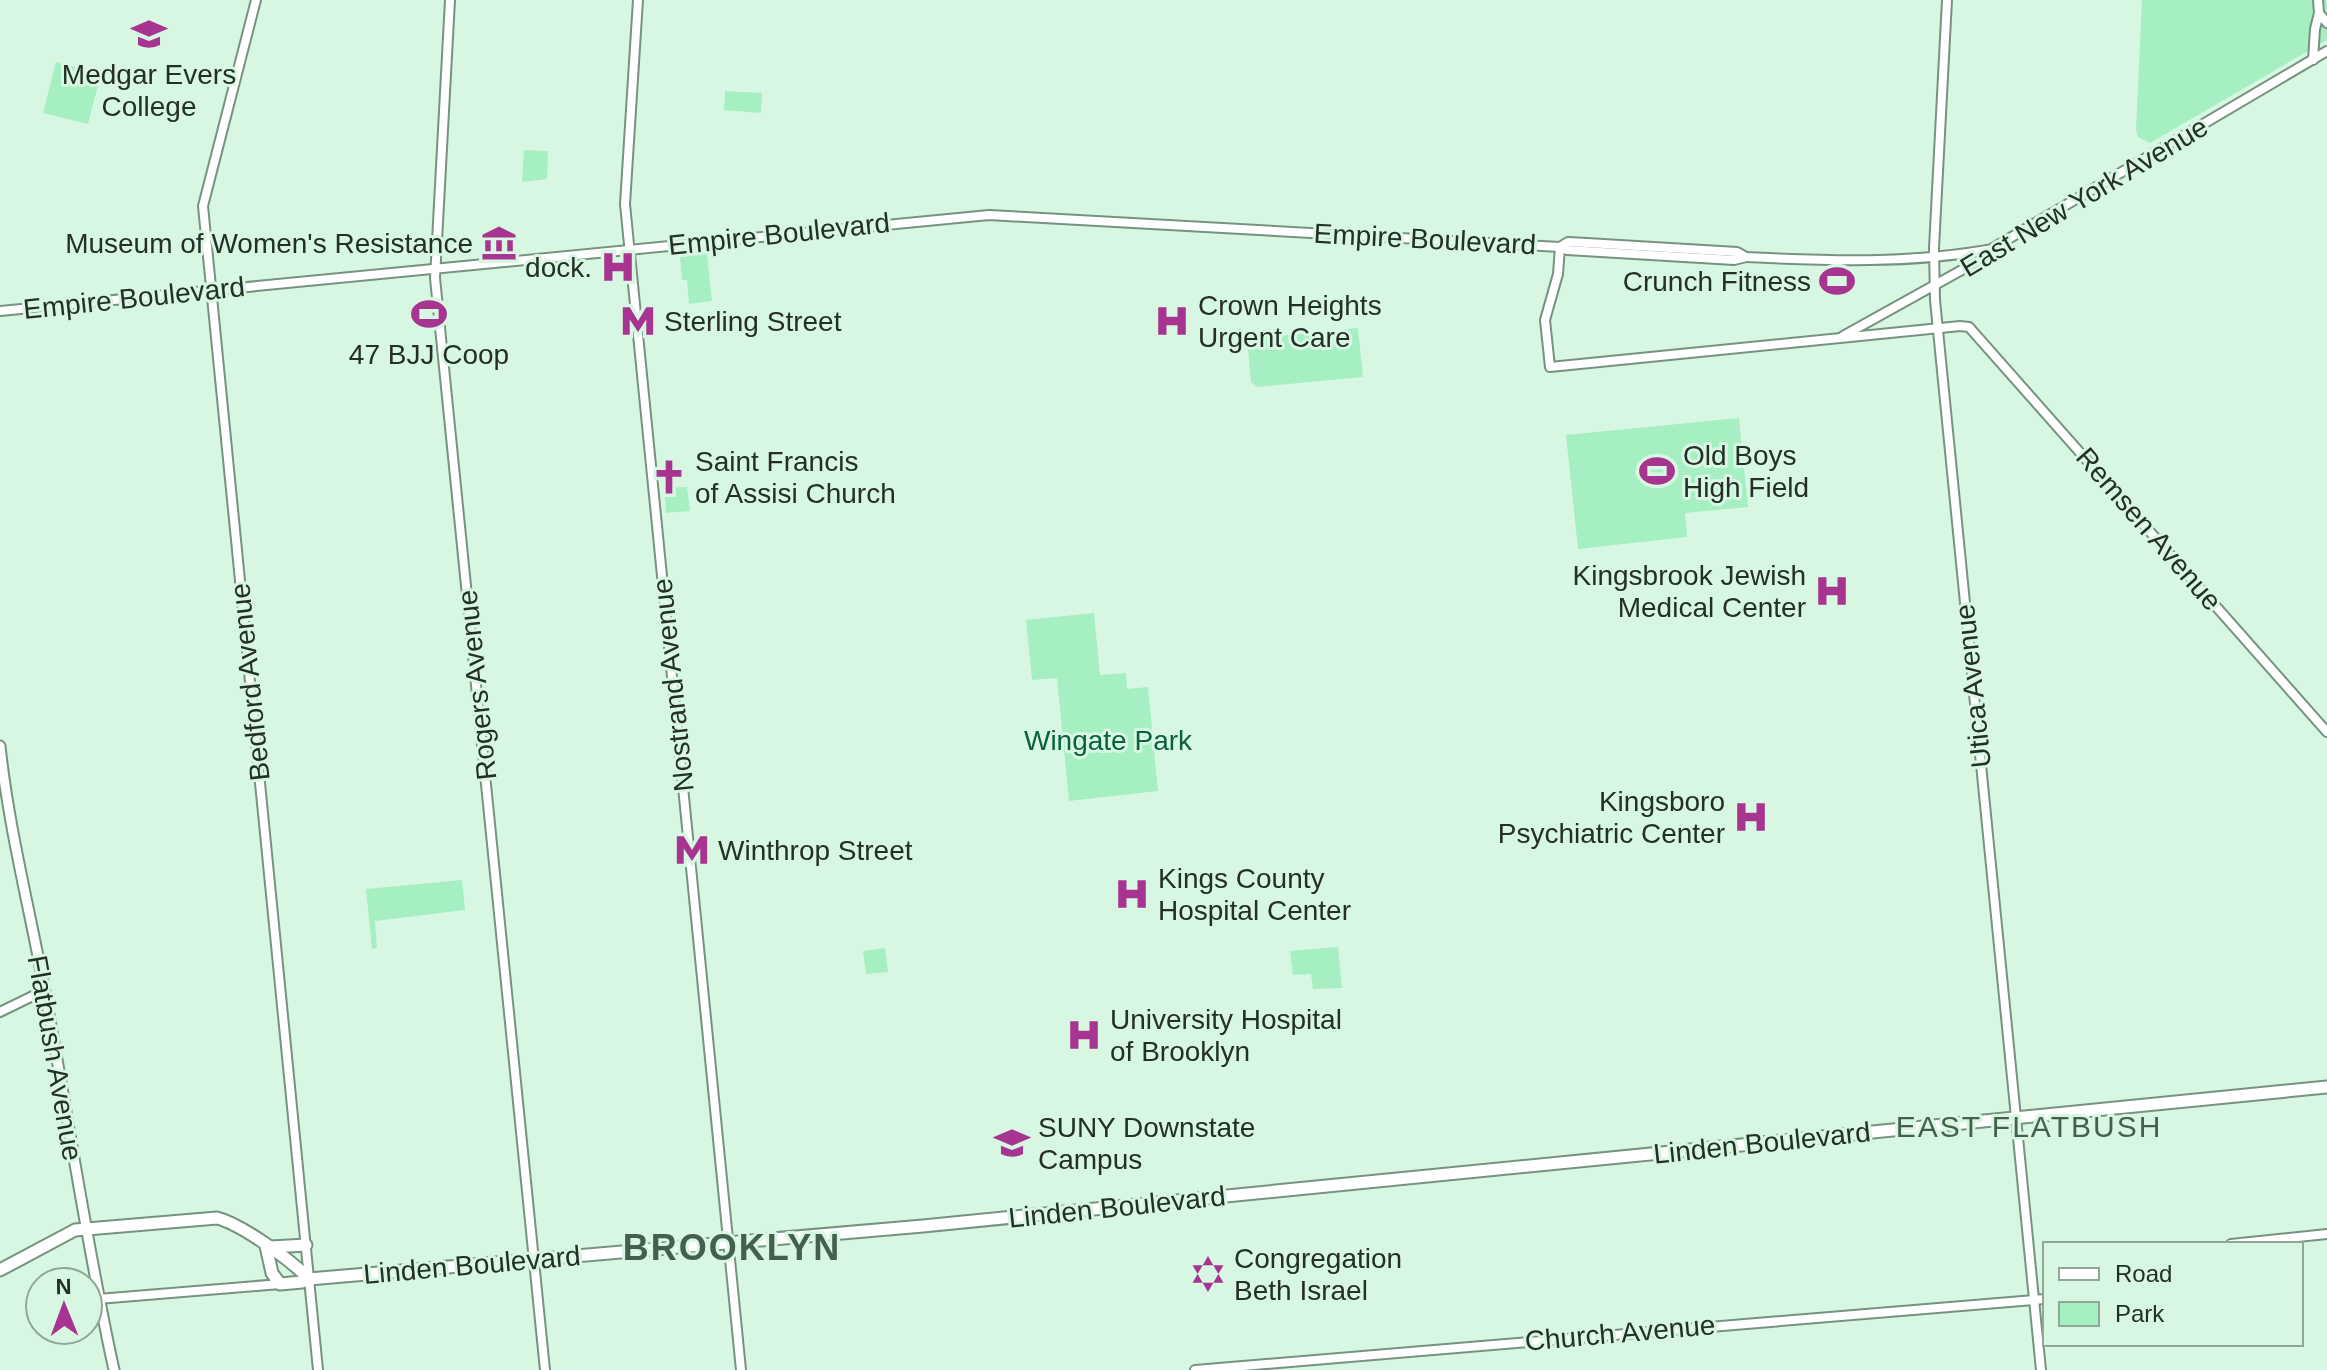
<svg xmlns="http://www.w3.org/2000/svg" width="2327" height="1370" viewBox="0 0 2327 1370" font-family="Helvetica,sans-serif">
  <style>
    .green { fill: #a6efc2 }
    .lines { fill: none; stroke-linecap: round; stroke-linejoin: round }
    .secondary-casing { stroke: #769380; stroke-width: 12 }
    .primary-casing { stroke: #769380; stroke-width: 13 }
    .highway-casing { stroke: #769380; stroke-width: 15 }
    .secondary { stroke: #fff; stroke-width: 8 }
    .primary { stroke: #fff; stroke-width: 9 }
    .highway { stroke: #fff; stroke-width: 11 }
    .labels { text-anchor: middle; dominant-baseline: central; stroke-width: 6; stroke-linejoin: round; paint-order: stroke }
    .poi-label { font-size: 28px; fill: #232f27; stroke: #d8f7e2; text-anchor: start }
    .street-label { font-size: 28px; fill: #232f27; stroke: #d8f7e2 }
    .park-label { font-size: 28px; fill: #08623a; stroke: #d8f7e2 }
    .neighbourhood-label { font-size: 30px; letter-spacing: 2px; fill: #445f4e; stroke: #d8f7e2 }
    .district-label { font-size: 36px; font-weight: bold; letter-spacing: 2px; fill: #445f4e; stroke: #d8f7e2 }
  </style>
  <rect width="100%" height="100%" fill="#d8f7e2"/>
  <g class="green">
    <path d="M2142,0H2327V40L2150,143L2138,137L2136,130Z"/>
    <path d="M56,62L101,74L88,124L43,113Z"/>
    <path d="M725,91L762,93L761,113L724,110Z"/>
    <path d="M524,150L548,151L547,179L522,182Z"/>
    <path d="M707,254L712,301L689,304L687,280H682L680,257Z"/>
    <path d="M1358,328L1363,377L1257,387L1251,382L1247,339Z"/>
    <path d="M1739,418L1748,507L1685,513L1687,537L1578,549L1566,435Z"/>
    <path d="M687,487L690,511L666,513L664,488Z"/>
    <path d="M1094,613L1100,675L1126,673L1127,689L1148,687L1158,791L1069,801L1057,678L1032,680L1026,620Z"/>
    <path d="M462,880L465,910L375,921L377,948L372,949L366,889Z"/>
    <path d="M1338,947L1342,988L1313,989L1311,974L1293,975L1290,951Z"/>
    <path d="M885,948L888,972L866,974L863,951Z"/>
  </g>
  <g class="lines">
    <g class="secondary-casing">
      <g id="secondary">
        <path d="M256,0L203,206L318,1370"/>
        <path d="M450,0L435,278L545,1370"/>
        <path d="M638,0L625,204L741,1370"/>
        <path d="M1947,0L1934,248L1935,300L2041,1370"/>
        <path d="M2319,13L2327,23"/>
        <path d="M2313,60L2315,29L2319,13L2318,0"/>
        <path d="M1560,247L1558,274L1545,320L1550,367L1960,326L1969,327L2327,732"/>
        <path d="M1560,247L1568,242L1587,243L1737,252L1746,257C1829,261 1910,264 1993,249"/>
        <path d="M0,311L989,215L1560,247L1567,250L1734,260L1746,257"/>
        <path d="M1843,336L1987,256L1993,248L2327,51"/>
        <path d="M0,1012L45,990"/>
        <path d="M2231,1244L2327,1234"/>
        <path d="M98,1299L280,1284"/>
        <path d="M1195,1370L2045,1299"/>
      </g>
    </g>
    <g class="primary-casing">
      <path id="primary" d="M0,746C9,831 31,914 46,998C69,1122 87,1247 114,1370"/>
    </g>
    <g class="highway-casing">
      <g id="highway">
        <path d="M266,1246L272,1273L280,1284L302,1282L309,1279L923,1226L2327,1087"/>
        <path d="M271,1247L306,1245"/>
        <path d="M0,1270L75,1230L217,1218C241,1224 291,1260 309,1279"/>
      </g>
    </g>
    <use href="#secondary" class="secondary"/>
    <use href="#primary" class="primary"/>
    <use href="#highway" class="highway"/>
  </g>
  <defs>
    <g id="university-bare" transform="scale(2.76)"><path d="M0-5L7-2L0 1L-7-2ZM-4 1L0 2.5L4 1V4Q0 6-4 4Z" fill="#a63490" stroke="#d8f7e2" stroke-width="2.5" paint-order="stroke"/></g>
    <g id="museum-bare" transform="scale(2.76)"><path d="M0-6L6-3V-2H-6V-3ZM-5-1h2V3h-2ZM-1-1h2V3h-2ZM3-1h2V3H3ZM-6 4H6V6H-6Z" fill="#a63490" stroke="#d8f7e2" stroke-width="2.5" paint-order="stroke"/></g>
    <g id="hospital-bare" transform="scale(2.76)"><path d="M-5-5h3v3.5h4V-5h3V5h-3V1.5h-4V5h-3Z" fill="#a63490" stroke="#d8f7e2" stroke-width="2.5" paint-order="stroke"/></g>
    <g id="stadium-bare" transform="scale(2.76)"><path d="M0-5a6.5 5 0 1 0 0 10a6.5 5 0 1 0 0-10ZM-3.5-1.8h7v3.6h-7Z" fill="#a63490" stroke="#d8f7e2" stroke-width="2.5" paint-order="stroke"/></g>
    <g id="metro-bare" transform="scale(2.76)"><path d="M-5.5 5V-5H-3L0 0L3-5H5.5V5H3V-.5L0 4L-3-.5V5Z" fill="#a63490" stroke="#d8f7e2" stroke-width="2.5" paint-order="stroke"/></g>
    <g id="church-bare" transform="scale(2.76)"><path d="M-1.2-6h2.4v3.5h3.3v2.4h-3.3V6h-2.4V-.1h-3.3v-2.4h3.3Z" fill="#a63490" stroke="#d8f7e2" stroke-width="2.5" paint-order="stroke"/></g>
    <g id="synagogue-bare" transform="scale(2.76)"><path d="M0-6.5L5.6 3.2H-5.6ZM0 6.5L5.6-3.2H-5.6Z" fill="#a63490" stroke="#d8f7e2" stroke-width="2.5" paint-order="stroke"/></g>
  </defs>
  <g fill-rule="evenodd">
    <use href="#university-bare" x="149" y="34"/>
    <use href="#museum-bare" x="499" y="243"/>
    <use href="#hospital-bare" x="618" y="267"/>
    <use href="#stadium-bare" x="1837" y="281"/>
    <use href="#stadium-bare" x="429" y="314"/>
    <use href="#metro-bare" x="638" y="321"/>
    <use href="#hospital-bare" x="1172" y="321"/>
    <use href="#stadium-bare" x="1657" y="471"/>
    <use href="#church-bare" x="669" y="477"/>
    <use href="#hospital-bare" x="1832" y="591"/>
    <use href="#hospital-bare" x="1751" y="817"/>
    <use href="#metro-bare" x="692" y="850"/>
    <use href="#hospital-bare" x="1132" y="894"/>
    <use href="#hospital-bare" x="1084" y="1035"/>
    <use href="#university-bare" x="1012" y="1143"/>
    <use href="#synagogue-bare" x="1208" y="1274"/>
  </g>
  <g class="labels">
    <g class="poi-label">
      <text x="149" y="74" text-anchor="middle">Medgar Evers<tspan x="149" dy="32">College</tspan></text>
      <text x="473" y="243" text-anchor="end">Museum of Women's Resistance</text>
      <text x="592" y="267" text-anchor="end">dock.</text>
      <text x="1811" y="281" text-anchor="end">Crunch Fitness</text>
      <text x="1198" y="305">Crown Heights<tspan x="1198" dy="32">Urgent Care</tspan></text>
      <text x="664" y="321">Sterling Street</text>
      <text x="429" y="354" text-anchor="middle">47 BJJ Coop</text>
      <text x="1683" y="455">Old Boys<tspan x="1683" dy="32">High Field</tspan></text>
      <text x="695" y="461">Saint Francis<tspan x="695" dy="32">of Assisi Church</tspan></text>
      <text x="1806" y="575" text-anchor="end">Kingsbrook Jewish<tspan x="1806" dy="32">Medical Center</tspan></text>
      <text x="1725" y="801" text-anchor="end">Kingsboro<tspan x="1725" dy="32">Psychiatric Center</tspan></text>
      <text x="718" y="850">Winthrop Street</text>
      <text x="1158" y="878">Kings County<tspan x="1158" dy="32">Hospital Center</tspan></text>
      <text x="1110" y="1019">University Hospital<tspan x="1110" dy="32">of Brooklyn</tspan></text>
      <text x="1038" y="1127">SUNY Downstate<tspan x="1038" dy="32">Campus</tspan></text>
      <text x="1234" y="1258">Congregation<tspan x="1234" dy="32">Beth Israel</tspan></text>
    </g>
    <g class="street-label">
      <text transform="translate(2084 197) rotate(-31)">East New York Avenue</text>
      <text transform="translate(779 234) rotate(-6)">Empire Boulevard</text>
      <text transform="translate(1425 239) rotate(3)">Empire Boulevard</text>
      <text transform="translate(134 298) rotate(-6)">Empire Boulevard</text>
      <text transform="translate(2149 529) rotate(49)">Remsen Avenue</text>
      <text transform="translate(250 682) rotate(-96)">Bedford Avenue</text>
      <text transform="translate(477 685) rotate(-96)">Rogers Avenue</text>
      <text transform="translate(673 685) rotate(-96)">Nostrand Avenue</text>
      <text transform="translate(1973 686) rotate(-96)">Utica Avenue</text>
      <text transform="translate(55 1058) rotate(80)">Flatbush Avenue</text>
      <text transform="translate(1762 1143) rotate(-6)">Linden Boulevard</text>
      <text transform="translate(1117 1207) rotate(-6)">Linden Boulevard</text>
      <text transform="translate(472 1265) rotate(-5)">Linden Boulevard</text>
      <text transform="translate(1620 1333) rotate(-5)">Church Avenue</text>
    </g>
    <g class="park-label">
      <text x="1108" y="740">Wingate Park</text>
    </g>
    <g class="neighbourhood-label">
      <text x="2029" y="1126">EAST FLATBUSH</text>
    </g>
    <g class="district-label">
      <text x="732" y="1247">BROOKLYN</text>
    </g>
  </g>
  <rect x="2043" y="1242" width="260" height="104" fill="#d8f7e2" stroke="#90a797" stroke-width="2"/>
  <rect x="2059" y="1268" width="40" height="12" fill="#ffffff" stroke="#90a797" stroke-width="2"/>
  <text x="2115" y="1282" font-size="24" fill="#232f27">Road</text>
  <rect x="2059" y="1302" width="40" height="24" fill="#a6efc2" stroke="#90a797" stroke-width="2"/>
  <text x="2115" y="1322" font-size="24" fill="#232f27">Park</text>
  <g transform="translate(64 1306) rotate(359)"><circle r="38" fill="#d8f7e2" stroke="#90a797" stroke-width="2"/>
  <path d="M0-6L14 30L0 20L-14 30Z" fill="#a63490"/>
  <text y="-12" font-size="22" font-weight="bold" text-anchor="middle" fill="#232f27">N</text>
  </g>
</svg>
